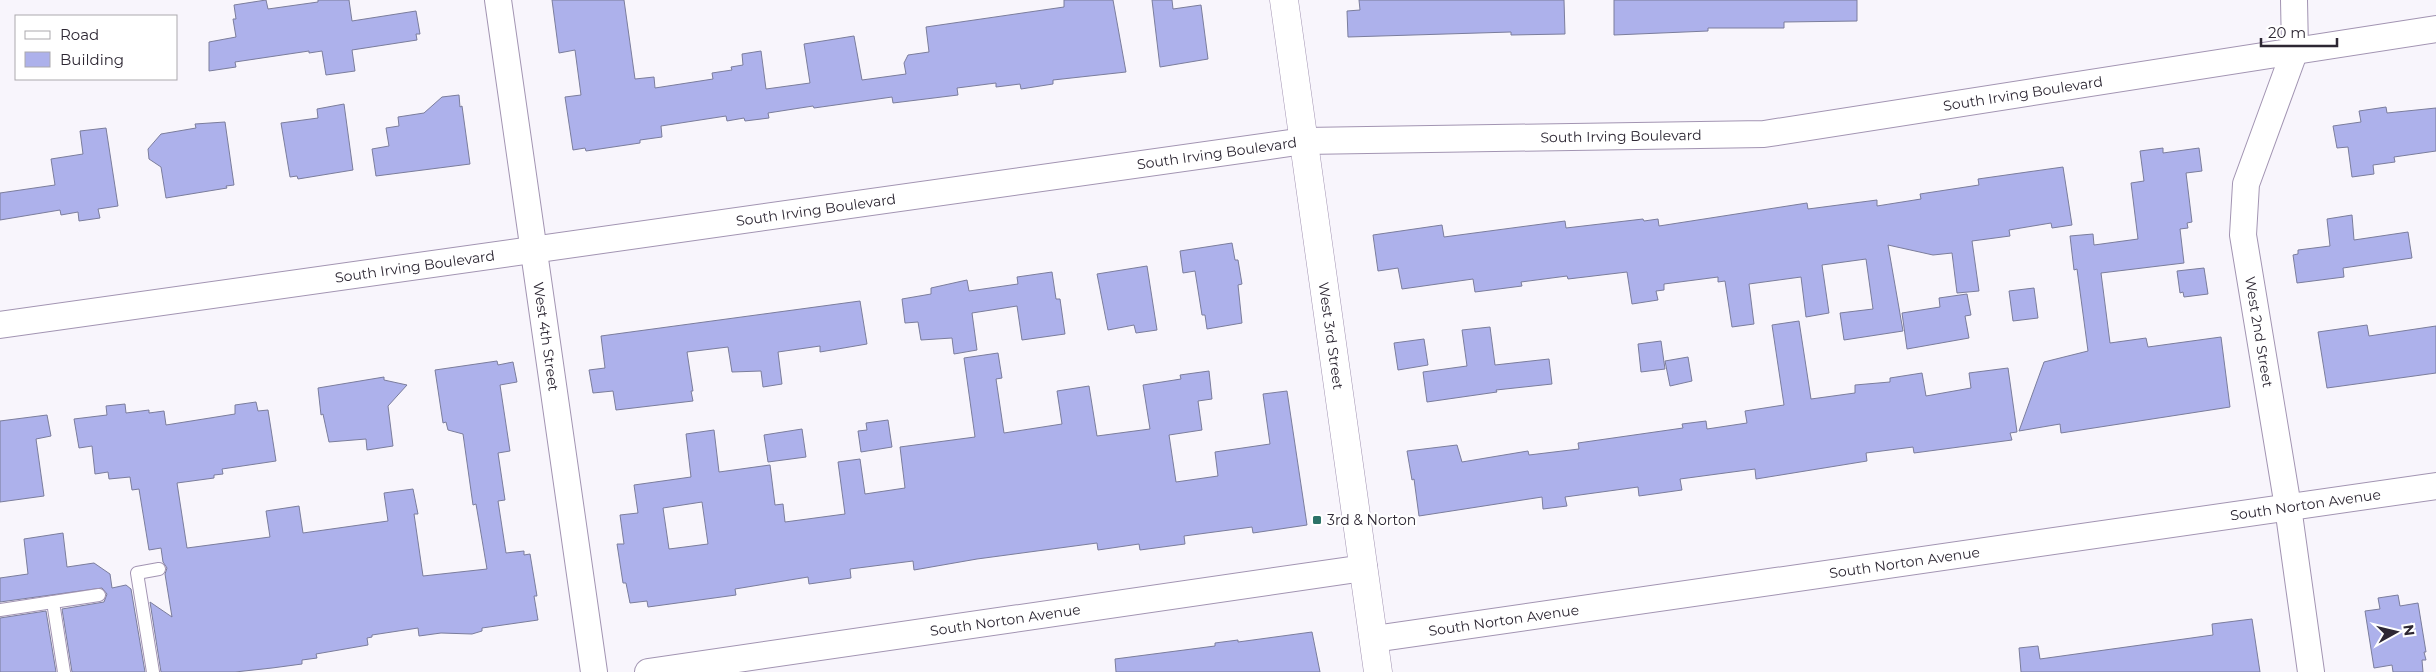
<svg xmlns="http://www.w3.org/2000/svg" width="2436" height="672" viewBox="0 0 2436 672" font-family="Montserrat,sans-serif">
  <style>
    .building { fill: #adb1eb; stroke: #7b7d9c; fill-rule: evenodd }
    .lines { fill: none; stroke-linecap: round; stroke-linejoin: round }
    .lane-casing { stroke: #a294b2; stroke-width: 14 }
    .street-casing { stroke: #a294b2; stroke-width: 28 }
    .secondary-casing { stroke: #a294b2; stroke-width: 29 }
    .lane { stroke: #fff; stroke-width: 12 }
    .street { stroke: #fff; stroke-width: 26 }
    .secondary { stroke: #fff; stroke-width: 28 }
    .poi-dot { fill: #2c7268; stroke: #fff; stroke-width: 2 }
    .labels { text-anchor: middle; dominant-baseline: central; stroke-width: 4; stroke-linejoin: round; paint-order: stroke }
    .street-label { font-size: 14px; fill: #2d2733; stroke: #fff }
    .poi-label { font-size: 14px; fill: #2d2733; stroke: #fff; text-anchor: start }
  </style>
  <rect width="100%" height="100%" fill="#f8f5fc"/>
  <g class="building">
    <path d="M266,0L268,9L318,2V0H349L352,21L416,11L420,34H416L417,40L352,50L355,71L326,75L322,51L309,53V51L235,62L236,67L209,71V42L236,37L233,19H236L234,5Z"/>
    <path d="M552,0H624L635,79L654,77L655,88L713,79L712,73L732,70L731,67L743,65L742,54L761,51L766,89L810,83L804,44L854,36L862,80L906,74L904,63L908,55L929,52L926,27L1064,7V0H1113L1126,72L1053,80V84L1021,89L1020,84L996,87V83L957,88L958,95L893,103L892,97L814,108L813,106L768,113L769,118L745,121L744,118L727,121L726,116L661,126L662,137L640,140V143L586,151L585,148L573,150L565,97L581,95L575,50L559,53Z"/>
    <path d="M1152,0H1172L1173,9L1201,5L1208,59L1160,67Z"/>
    <path d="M1359,0H1564L1565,34L1511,35V32L1348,37L1347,11L1360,10Z"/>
    <path d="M1614,0H1857V21L1784,22V28H1708V31L1614,35Z"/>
    <path d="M459,95L460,107L462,106L470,164L376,176L372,149L389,146L386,128L399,126L398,117L424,113L442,97Z"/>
    <path d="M344,104L353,170L298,179L297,176L290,177L281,123L318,118L317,109Z"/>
    <path d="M2386,107L2387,113L2436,108V151L2394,157L2395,162L2373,165L2374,174L2352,177L2348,147L2337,148L2333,126L2361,122L2359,111Z"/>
    <path d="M225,122L234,185L226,186L227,188L166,198L161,167L149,159L148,149L161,134L196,128L195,124Z"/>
    <path d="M106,128L118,206L98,209L100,218L79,221L78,212L61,215L60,210L0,220V193L55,185L51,159L83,154L80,131Z"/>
    <path d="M2163,148V153L2199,148L2202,171L2186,173L2192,222L2187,223L2188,228L2180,229L2184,263L2101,273L2110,343L2146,338L2148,347L2221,337L2230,407L2061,433L2060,424L2019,431L2044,362L2088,351L2077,269L2074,270L2070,236L2093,234L2094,245L2138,239L2131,183L2144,181L2140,151Z"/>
    <path d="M2063,167L2072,225L2052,228L2051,223L2009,230L2010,236L1972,241L1979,291L1957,293L1952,253L1933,255L1888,245L1903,331L1844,340L1840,313L1873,309L1866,259L1822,265L1829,313L1806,317L1801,277L1749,284L1754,324L1732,327L1725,281L1718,282V277L1664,284V290L1656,291L1658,300L1632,304L1627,272L1568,279L1567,276L1521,282L1522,286L1475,292L1473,279L1402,289L1398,268L1378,271L1373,235L1442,225L1444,237L1565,221L1566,228L1643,219L1644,221L1658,219L1659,226L1807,203L1808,209L1877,200V206L1921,199L1920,194L1979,185L1978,179Z"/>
    <path d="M2352,215L2354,240L2408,232L2412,258L2343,268L2344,277L2297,283L2293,255L2298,254V250L2330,246L2327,219Z"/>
    <path d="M1232,243L1235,260H1238L1242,284L1238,285L1242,323L1207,329L1205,315H1202L1195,271L1183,273L1180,251Z"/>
    <path d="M1147,266L1157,330L1136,333L1134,325L1108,330L1097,274Z"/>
    <path d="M2204,268L2208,294L2184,297L2183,292L2180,293L2177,271Z"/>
    <path d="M1052,272L1056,299H1060L1065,334L1022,340L1017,306L972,313L977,350L954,354L952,338L921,340L918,322L905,323L902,299L931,294V288L967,280L969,291L1018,284L1017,277Z"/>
    <path d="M2034,288L2038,318L2013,321L2009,291Z"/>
    <path d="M1967,294L1971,315L1965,316L1969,338L1907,349L1902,313L1940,307L1939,298Z"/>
    <path d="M860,301L867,344L820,352V346L778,352L782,384L763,387L761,371L732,372L728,347L687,352L693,391H691L693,401L616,410L613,391L593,393L589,370L605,368L601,336Z"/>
    <path d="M1799,321L1811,399L1855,393V385L1890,382V378L1922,373L1926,396L1971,388L1969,373L2008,368L2017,432L2010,433L2012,440L1914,453L1913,447L1866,453L1867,461L1756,479L1755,469L1680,479L1682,490L1639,496L1638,487L1565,497L1567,506L1543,509L1542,497L1419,516L1414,479L1412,480L1407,451L1457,445L1462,462L1528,451L1529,455L1579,449L1578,443L1683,428L1682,424L1706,421L1707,429L1747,423L1745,411L1784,405L1772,325Z"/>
    <path d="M2367,325L2369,336L2436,326V373L2327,388L2318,332Z"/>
    <path d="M1490,327L1495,365L1549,359L1552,384L1496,390L1497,392L1427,402L1423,372L1467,366L1462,330Z"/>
    <path d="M1424,339L1428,365L1398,370L1394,343Z"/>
    <path d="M1661,341L1665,369L1641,372L1638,344Z"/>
    <path d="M998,353L1002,378L996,379L1004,433L1062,424L1057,391L1089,386L1097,436L1150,429L1143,385L1181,379L1180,375L1209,371L1212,399L1198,401L1202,430L1169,435L1176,482L1218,476L1215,452L1270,444L1263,394L1287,391L1307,525L1253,533L1252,527L1184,536L1185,544L1140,550L1139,544L1098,550L1097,543L977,559L914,570L913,561L850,569L851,578L809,584L808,577L735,589L736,595L648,607L647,601L630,603L626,583H623L617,544H624L620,515L638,513L634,485L691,477L686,434L714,430L719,472L770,465L775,505L783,504L785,522L845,514L838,462L860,459L865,494L905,488L900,447L975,437L964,358ZM702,502L708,544L669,549L663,508Z"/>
    <path d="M1688,357L1692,381L1670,386L1665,361Z"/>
    <path d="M497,361L498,365L513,362L517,382L500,385L510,451L498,453L505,500L498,501L506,553L524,551V555L530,554L537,596H534L538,620L482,628V631L472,634L441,633L419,636L418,628L372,635V637L367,638L368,645L316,654L317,658L302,660V664L272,668L235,672H161L150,602L172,617L165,574L167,568L163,562L161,548L149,550L139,489L132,490L130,477L109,479L108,472L95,474L92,446L79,448L74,419L107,415L106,406L125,404L126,413L149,410V413L164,411L166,425L235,414V405L256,402L258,411L268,410L276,461L222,469L223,474L214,475V478L177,483L187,548L270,537L266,511L299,506L303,533L388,521L384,493L413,489L418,514H414L423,576L487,569L476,504L473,505L463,434L448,430L446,422L443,423L435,370Z"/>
    <path d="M384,377V380L407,385L388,406L393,446L367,450L366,439L329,442L323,414L321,415L318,388Z"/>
    <path d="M47,415L51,436L36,439L44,496L0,502V421Z"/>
    <path d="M888,420L892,447L861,452L858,431L867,430L866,423Z"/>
    <path d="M802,429L806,457L768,462L764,435Z"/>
    <path d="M63,533L67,567L94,563L110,574L112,588L126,585L131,589L145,672H72L62,609L104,602L107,594L102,588L0,602V578L28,574L24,539Z"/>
    <path d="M2398,595L2400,606L2418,603L2426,652H2424L2426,660H2422L2423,672H2393L2392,665L2374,668L2365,611L2380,609L2378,598Z"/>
    <path d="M46,611L56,672H0V618Z"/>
    <path d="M2252,619L2260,672H2021L2019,648L2038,646L2040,659L2213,635L2212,624Z"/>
    <path d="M1312,632L1320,672H1116L1115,659L1215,646V643L1238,640V642Z"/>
  </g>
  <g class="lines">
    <g class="lane-casing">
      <g id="lane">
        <path d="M0,610L53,602"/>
        <path d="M64,672L53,602L99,595"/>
        <path d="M153,672L137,573L159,569"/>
      </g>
    </g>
    <g class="street-casing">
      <g id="street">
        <path id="s1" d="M498,0L594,672"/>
        <path id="s2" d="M2294,0L2295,50L2246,184L2243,235L2288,507L2311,672"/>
        <path id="s3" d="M0,325L1304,141L1764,134L2436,29"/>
        <path id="s4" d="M1374,639L2436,486"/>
        <path id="s5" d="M648,672L1364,568"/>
      </g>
    </g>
    <g class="secondary-casing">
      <g id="secondary">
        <path id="s6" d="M1284,0L1378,672"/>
      </g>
    </g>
    <use href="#lane" class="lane"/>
    <use href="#street" class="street"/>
    <use href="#secondary" class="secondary"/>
  </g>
  <rect class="poi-dot" x="1312" y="515" width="10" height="10" rx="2.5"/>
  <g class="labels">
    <g class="street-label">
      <text stroke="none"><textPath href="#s3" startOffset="2039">South Irving Boulevard</textPath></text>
      <text stroke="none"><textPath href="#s3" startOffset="1634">South Irving Boulevard</textPath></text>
      <text stroke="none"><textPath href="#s3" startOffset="1229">South Irving Boulevard</textPath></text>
      <text stroke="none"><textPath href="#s3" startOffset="824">South Irving Boulevard</textPath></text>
      <text stroke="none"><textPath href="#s3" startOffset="419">South Irving Boulevard</textPath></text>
      <text stroke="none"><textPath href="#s2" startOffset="342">West 2nd Street</textPath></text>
      <text stroke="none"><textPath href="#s1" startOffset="340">West 4th Street</textPath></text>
      <text stroke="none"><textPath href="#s6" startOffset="339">West 3rd Street</textPath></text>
      <text stroke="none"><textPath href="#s4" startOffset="941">South Norton Avenue</textPath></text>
      <text stroke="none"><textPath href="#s4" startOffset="536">South Norton Avenue</textPath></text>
      <text stroke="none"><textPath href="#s5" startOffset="361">South Norton Avenue</textPath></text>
      <text stroke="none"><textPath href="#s4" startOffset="131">South Norton Avenue</textPath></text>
    </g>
    <g class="poi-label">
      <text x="1327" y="520">3rd &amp; Norton</text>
    </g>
  </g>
  <rect x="15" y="15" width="162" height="65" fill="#ffffff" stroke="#aba9ad"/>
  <rect x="25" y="31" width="25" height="8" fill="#ffffff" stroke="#aba9ad"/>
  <text x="60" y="40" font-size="15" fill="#2d2733">Road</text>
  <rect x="25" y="52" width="25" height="15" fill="#adb1eb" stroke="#aba9ad"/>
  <text x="60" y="65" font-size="15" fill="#2d2733">Building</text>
  <g transform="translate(2396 632) rotate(82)" stroke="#ffffff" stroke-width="4" paint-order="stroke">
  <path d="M0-4L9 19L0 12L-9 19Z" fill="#2d2733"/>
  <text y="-8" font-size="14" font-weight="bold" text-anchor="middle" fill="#2d2733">N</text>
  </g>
  <path d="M2261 38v8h76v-8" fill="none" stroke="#2d2733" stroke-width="2.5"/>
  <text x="2268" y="38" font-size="15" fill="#2d2733" stroke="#ffffff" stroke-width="4" paint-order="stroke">20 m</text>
</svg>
